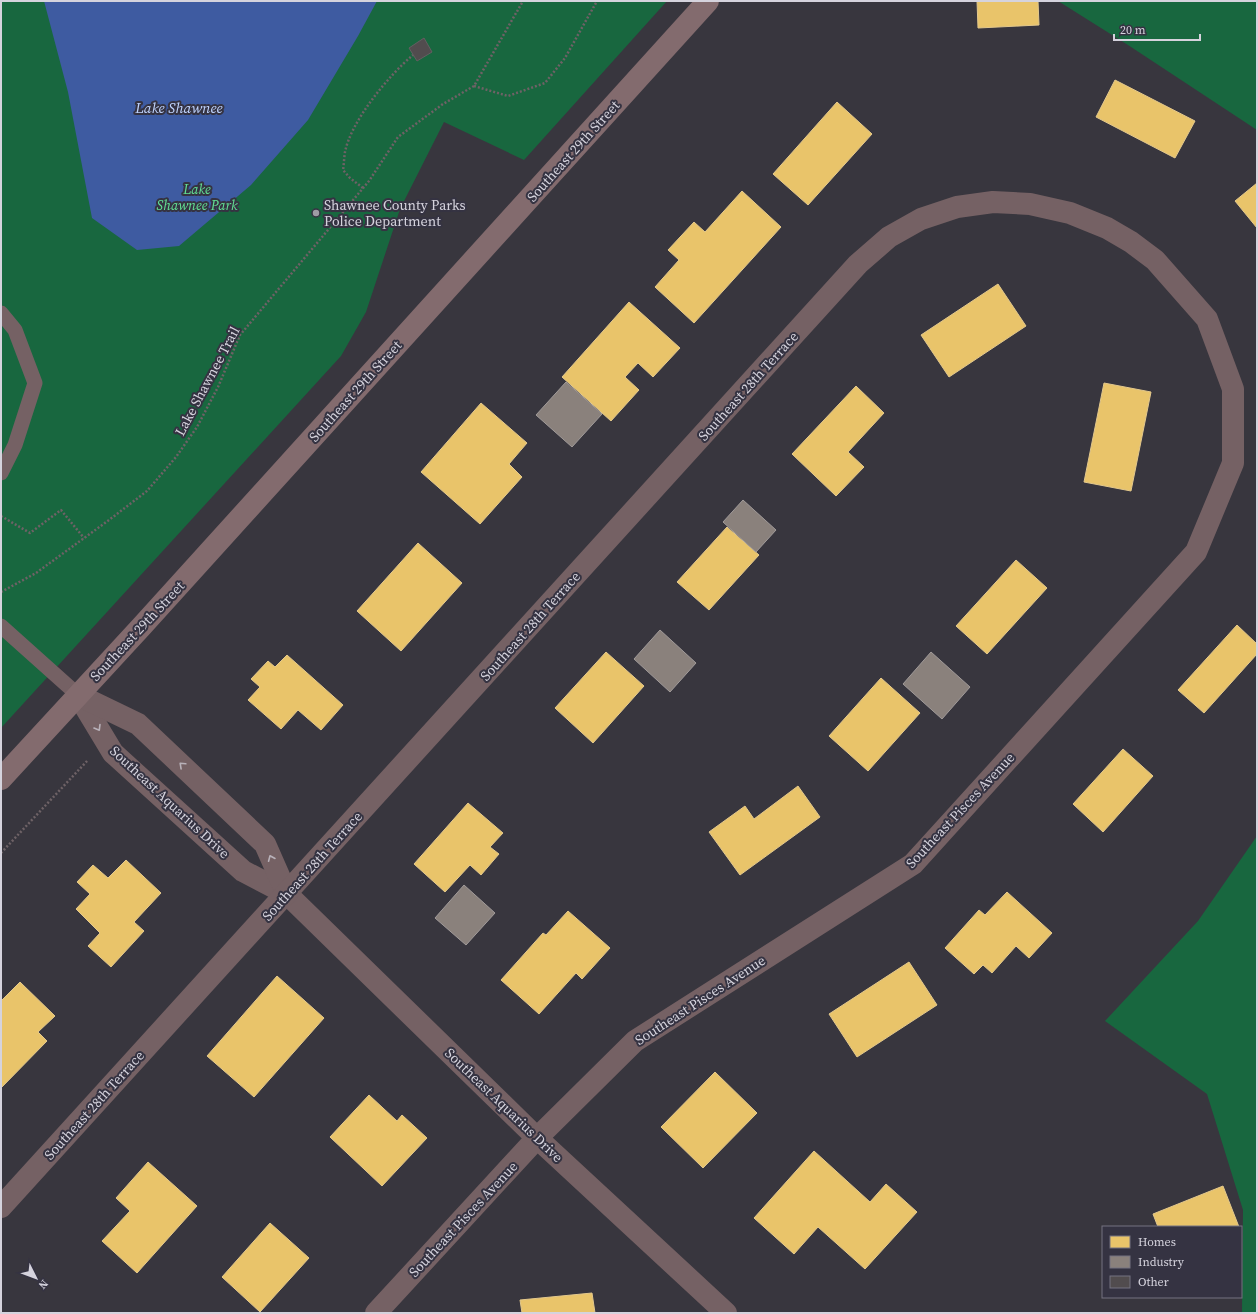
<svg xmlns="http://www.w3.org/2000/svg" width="1258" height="1314" viewBox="0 0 1258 1314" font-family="'Source Serif 4',serif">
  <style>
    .green { fill: #18673f }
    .water { fill: #3e5ba1 }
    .homes { fill: #e9c46a; stroke: #e3c88c }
    .industry { fill: #8a817c; stroke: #a09a99 }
    .building { fill: #514c4e; stroke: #635f61 }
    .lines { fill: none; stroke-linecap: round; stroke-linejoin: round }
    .path { stroke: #6e6266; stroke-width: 2.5; stroke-dasharray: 2 2; stroke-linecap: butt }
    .service { stroke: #756164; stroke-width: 15 }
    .minor { stroke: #756164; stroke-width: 22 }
    .secondary { stroke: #836b6e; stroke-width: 22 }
    .oneway { stroke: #b8b1b9 }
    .poi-dot { fill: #9e9ca5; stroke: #353342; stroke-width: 1.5 }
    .labels { text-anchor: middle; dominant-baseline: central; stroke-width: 4; stroke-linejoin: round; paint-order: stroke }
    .street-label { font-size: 14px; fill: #d5d3dd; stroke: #353342 }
    .park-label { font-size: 14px; font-style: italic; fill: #62e094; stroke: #353342 }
    .poi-label { font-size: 14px; fill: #d5d3dd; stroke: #353342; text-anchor: start }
    .water-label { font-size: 15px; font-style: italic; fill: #bfd3fd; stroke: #353342 }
  </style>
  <rect width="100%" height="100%" fill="#38363e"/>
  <g class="green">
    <path d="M1,1H667L524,160L444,122L400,209L366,312L341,356L1,728Z"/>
    <path d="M1058,1H1257V130L1128,45Z"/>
    <path d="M1257,836V1313H1242L1243,1210L1207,1094L1105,1021L1198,921Z"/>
  </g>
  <path class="water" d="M44,1H377L358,36L308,120L251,185L179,246L137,250L92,218L68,92Z"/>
  <g class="homes">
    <path d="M977,1H1038L1039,25L978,28Z"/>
    <path d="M1115,80L1195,121L1175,158L1096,117Z"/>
    <path d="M837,102L872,134L808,205L773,174Z"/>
    <path d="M1257,183V228L1235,201Z"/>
    <path d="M742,191L781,227L694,323L655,287L679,260L668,250L694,222L705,232Z"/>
    <path d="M998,284L1026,326L949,377L921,335Z"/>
    <path d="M629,302L680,348L653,377L638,363L625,377L639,390L611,421L562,377Z"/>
    <path d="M1104,383L1151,392L1131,491L1084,482Z"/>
    <path d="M856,386L884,413L848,452L864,467L836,496L792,454Z"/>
    <path d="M481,403L527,443L509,464L522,477L480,524L421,472Z"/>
    <path d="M727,527L759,555L709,610L677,582Z"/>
    <path d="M418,543L462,583L401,651L357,611Z"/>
    <path d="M1016,560L1047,588L987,654L956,626Z"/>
    <path d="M1237,625L1257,644V654L1204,713L1178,690Z"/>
    <path d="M606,652L644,686L593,743L555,708Z"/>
    <path d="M287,655L343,705L321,730L298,710L281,729L248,700L260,687L251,679L268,661L275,667Z"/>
    <path d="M881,678L920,713L868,771L829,736Z"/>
    <path d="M1123,749L1153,776L1103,832L1073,804Z"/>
    <path d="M798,786L820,817L740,875L709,832L745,806L754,819Z"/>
    <path d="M468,803L503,833L490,847L499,854L481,875L470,865L445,892L414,864Z"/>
    <path d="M126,860L161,893L134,922L144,931L111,967L88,946L100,933L76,909L90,894L77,882L93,865L108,878Z"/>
    <path d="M1007,892L1052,933L1029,958L1016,946L992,973L983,965L974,974L945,948L979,910L985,915Z"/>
    <path d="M568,911L610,948L582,979L576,973L539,1014L501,980L543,933L546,935Z"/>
    <path d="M909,962L937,1005L857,1057L829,1014Z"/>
    <path d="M277,976L324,1018L254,1097L207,1056Z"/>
    <path d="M20,982L55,1016L38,1032L47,1041L1,1088V1001Z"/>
    <path d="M715,1072L757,1113L703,1168L661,1127Z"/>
    <path d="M369,1095L397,1121L402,1115L427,1138L382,1186L330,1137Z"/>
    <path d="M814,1151L870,1202L886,1184L917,1212L865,1269L818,1227L794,1254L754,1218Z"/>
    <path d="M148,1162L197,1206L137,1273L102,1241L130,1211L116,1198Z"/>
    <path d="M1223,1186L1239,1227H1158L1153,1214Z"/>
    <path d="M270,1223L309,1258L260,1312L222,1277Z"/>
    <path d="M592,1293L595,1313H522L520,1300Z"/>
  </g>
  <g class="industry">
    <path d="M566,382L602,414L572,447L536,415Z"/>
    <path d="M743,500L776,530L756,552L723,522Z"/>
    <path d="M660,630L696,663L670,692L634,659Z"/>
    <path d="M931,652L970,687L942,719L903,684Z"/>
    <path d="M464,885L495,913L466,945L435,918Z"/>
  </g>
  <path class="building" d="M424,38L432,52L417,61L409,48Z"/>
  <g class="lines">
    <g class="path">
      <path d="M474,86L508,96L545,83L565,58L597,1"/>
      <path d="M363,188L350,178L343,170C344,164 344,158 345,152C351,121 389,75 413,55"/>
      <path d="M1,516L30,533L61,510L84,538"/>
      <path d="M1,592L36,573L109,520L147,491L176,457L197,427L218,387L240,335L369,181L398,137L443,104L474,86L523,1"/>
      <path d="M1,853L88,760"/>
    </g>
    <g class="service">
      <path d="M1,313L15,330L35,383L15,445L1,473"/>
      <path d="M1,626L78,695"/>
    </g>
    <g class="minor">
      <path d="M78,695L113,753L243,871L287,894L537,1138L726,1313"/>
      <path d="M78,695L138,724L265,844L287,894"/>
      <path d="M1,1207L858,264L889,237L921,219L957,207L993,202L1030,204L1070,213L1107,228L1131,242L1155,260L1207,319L1233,389V463L1196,552L913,864L635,1041L537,1138L376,1313"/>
    </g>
    <path class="secondary" d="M1,779L142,626L708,1"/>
  </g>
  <defs><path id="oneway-chevron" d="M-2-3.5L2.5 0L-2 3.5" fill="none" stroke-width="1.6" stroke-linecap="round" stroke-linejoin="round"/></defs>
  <g class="oneway">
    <use href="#oneway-chevron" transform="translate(98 728) rotate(59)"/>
    <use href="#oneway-chevron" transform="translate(182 765) rotate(-137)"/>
    <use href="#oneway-chevron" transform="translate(271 858) rotate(-113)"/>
  </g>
  <circle class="poi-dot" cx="316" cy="213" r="4"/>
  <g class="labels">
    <g class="street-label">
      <text transform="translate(573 151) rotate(-48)">Southeast 29th Street</text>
      <text transform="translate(207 381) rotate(-62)">Lake Shawnee Trail</text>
      <text transform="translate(748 386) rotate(-48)">Southeast 28th Terrace</text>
      <text transform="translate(355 391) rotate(-48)">Southeast 29th Street</text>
      <text transform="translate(530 626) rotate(-48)">Southeast 28th Terrace</text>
      <text transform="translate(137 631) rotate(-47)">Southeast 29th Street</text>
      <text transform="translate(170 802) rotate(43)">Southeast Aquarius Drive</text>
      <text transform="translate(960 810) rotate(-47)">Southeast Pisces Avenue</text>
      <text transform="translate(312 866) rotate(-48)">Southeast 28th Terrace</text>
      <text transform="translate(700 1000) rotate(-33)">Southeast Pisces Avenue</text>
      <text transform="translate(94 1105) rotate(-48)">Southeast 28th Terrace</text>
      <text transform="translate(504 1105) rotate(44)">Southeast Aquarius Drive</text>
      <text transform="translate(463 1219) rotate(-47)">Southeast Pisces Avenue</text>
    </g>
    <g class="park-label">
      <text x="197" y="189">Lake<tspan x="197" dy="16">Shawnee Park</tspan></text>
    </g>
    <g class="poi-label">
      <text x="324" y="205">Shawnee County Parks<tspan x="324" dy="16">Police Department</tspan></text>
    </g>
    <g class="water-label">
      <text x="179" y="107">Lake Shawnee</text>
    </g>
  </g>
  <rect width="1258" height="1314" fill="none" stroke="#d5d3dd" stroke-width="4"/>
  <rect x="1102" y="1226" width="140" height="72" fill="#353342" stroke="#757380"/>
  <rect x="1110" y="1236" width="20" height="12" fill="#e9c46a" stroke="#757380"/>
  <text x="1138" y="1246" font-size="12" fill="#d5d3dd">Homes</text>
  <rect x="1110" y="1256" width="20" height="12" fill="#8a817c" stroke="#757380"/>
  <text x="1138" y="1266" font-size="12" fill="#d5d3dd">Industry</text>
  <rect x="1110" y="1276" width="20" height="12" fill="#514c4e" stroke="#757380"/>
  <text x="1138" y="1286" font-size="12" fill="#d5d3dd">Other</text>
  <g transform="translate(36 1278) rotate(132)" stroke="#353342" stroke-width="3" paint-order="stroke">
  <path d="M0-3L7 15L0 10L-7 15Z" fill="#d5d3dd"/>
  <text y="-6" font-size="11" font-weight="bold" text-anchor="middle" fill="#d5d3dd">N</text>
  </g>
  <path d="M1114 34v6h86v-6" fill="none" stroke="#d5d3dd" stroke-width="2"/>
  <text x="1120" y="34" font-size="12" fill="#d5d3dd" stroke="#353342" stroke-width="3" paint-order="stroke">20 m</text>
</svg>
